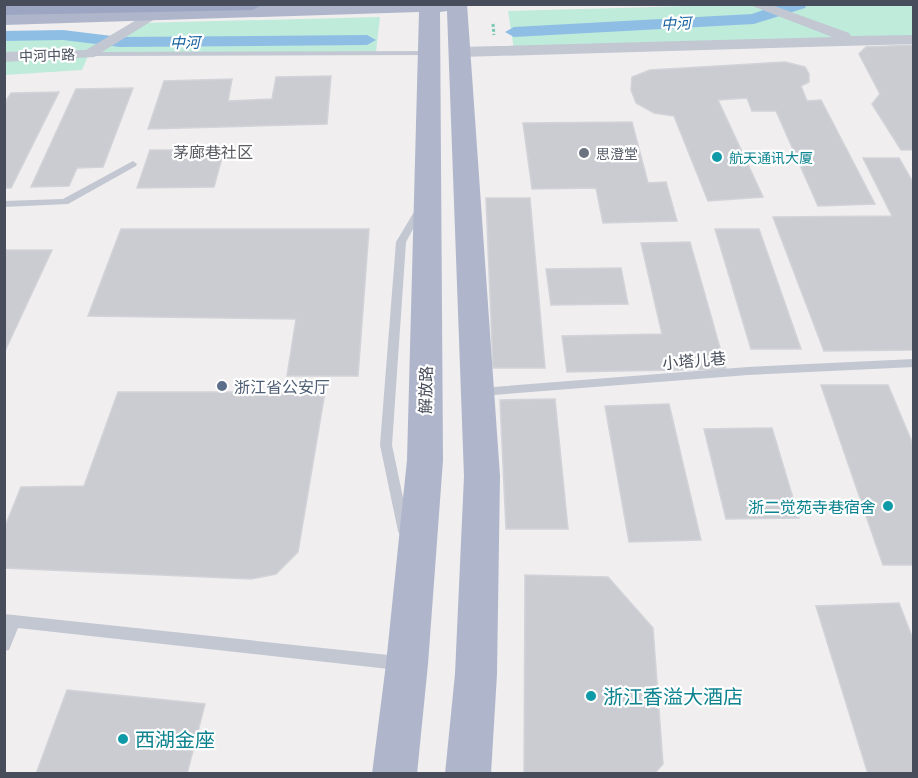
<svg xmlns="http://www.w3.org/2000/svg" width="918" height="778" viewBox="0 0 918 778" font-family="Lato,'Noto Sans SC',sans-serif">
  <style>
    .green { fill: #bfebdb }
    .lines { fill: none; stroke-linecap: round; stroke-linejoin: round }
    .canal { fill: #8fbee5; fill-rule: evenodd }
    .building { fill: #cbccd2; stroke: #d2d3d9; stroke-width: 1.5 }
    .trunk-casing { stroke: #7480a5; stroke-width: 3 }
    .path { stroke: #7ac7b3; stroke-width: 3; stroke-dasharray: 3 2; stroke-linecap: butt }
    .service { fill: #c2c7d2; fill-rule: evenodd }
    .minor { fill: #c2c7d2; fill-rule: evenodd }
    .primary { fill: #afb6cb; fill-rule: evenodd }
    .trunk { fill: #9ca6c2; fill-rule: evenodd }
    .worship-dot { fill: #6b7280; stroke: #fff; stroke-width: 2 }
    .culture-dot { fill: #0f9aa8; stroke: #fff; stroke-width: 2 }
    .service-dot { fill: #5c6f8a; stroke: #fff; stroke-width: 2 }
    .labels { text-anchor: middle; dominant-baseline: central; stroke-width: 4.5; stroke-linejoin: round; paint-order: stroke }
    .far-street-label { font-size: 14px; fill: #474d5a; stroke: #fff }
    .far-worship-label { font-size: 14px; fill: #5b616d; stroke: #fff; text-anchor: start }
    .far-culture-label { font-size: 14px; fill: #0d838f; stroke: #fff; text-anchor: start }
    .far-water-label { font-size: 15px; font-style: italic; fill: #16609e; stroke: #fff }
    .far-quarter-label { font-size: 16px; fill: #5b5c62; stroke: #fff }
    .street-label { font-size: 16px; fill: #474d5a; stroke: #fff }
    .service-label { font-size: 16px; fill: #4e5e75; stroke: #fff; text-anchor: start }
    .culture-label { font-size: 16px; fill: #0d838f; stroke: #fff; text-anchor: end }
    .near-culture-label { font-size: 20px; fill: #0d838f; stroke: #fff; text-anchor: start }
  </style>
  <rect width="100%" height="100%" fill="#f0eeee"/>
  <g class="green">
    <path d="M727,5H913V38L514,50L508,11Z"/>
    <path d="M380,17L376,52L89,54L82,70L5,75V36L63,35L105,44L139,23Z"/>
  </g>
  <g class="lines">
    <g class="canal">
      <path d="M780,4H807L805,8L754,24L514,37L505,32L514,27L752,14Z"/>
      <path d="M63,30L120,37L367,35L376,40L367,45L120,47L63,40L4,41V31Z"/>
    </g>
  </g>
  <g class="building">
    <path d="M914,45V150H901L872,104L880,94L859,54L866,47Z"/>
    <path d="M785,62L805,67L809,74V82L801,86L807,101L821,100L875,204L818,206L776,111H752L747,98L718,100L763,197L708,201L674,116L654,113L636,103L631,90L632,77L650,70Z"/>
    <path d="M331,76L327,124L148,129L164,81L232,79L228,101L272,99L276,77Z"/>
    <path d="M133,88L103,167L77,168L69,186L31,187L76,89Z"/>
    <path d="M59,92L11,188H4V104L11,93Z"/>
    <path d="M632,122L648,183L666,182L677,221L603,223L596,188L532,189L523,123Z"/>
    <path d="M150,150H197L195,154H223L214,187L137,188Z"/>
    <path d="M863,158H899L914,184V350L824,351L773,217L892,216Z"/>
    <path d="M486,198H530L545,368H493Z"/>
    <path d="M121,229H369L358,376H287L296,319L88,316Z"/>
    <path d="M715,229H759L801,349H751Z"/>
    <path d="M690,242L726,369L567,372L562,336L662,334L641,243Z"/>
    <path d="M4,250H52L4,353Z"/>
    <path d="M621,268L628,304L551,305L546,269Z"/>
    <path d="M821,385H888L914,447V565H883Z"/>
    <path d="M118,392H325L298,552L276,574L251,579L4,568V529L21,487L84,486Z"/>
    <path d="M555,399L568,529H506L500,400Z"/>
    <path d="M669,404L701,540L629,542L605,406Z"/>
    <path d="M772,428L799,518L726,519L704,429Z"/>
    <path d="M525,575L608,577L653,628L663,764L654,774H524Z"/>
    <path d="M899,603L914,642V774H868L816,606Z"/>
    <path d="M67,690L205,704L187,774H36Z"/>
  </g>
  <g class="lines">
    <g class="trunk-casing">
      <path id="trunk" d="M4,4H263L253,10L4,15Z"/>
    </g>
    <path class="path" d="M493,24L494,35"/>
    <g class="service">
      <path d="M430,51H433V55L89,56L85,54L89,52Z"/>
      <path d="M133,161L137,164L136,166L68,204L4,207V201L63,199Z"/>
      <path d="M420,206L424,209L406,242L392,445L410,531L408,535L404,537L400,535L398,531L380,445L396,242L417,207Z"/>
      <path d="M914,359V367L748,375L480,396L476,395L475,392L476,389L480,388L748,367Z"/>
      <path d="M4,614L398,656L403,658L405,663L403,668L398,670L18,628L9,650L4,651Z"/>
    </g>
    <g class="minor">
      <path d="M747,4H769L849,33L851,36L914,35V44L460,57L452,52L460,47L832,37Z"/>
      <path d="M153,10L160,14L158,17L94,57L4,62V52L86,50Z"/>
    </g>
    <path class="primary" d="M264,4H467L500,476L497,674L491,774H445L455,674L464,476L447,11L440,12L443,460L428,664L417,774H372L386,664L407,460L419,12L4,25V13Z"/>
    <use href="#trunk" class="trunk"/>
  </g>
  <circle class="worship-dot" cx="584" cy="153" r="6"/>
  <g class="culture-dot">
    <circle cx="717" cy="157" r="6"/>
    <circle cx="888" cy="506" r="6"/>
    <circle cx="591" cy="696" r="6"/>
    <circle cx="123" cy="739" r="6"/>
  </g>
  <circle class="service-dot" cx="222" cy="386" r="6"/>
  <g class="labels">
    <g class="far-street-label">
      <text transform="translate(47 55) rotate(-2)">中河中路</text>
    </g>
    <g class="far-worship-label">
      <text x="596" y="153">思澄堂</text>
    </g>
    <g class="far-culture-label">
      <text x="729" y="157">航天通讯大厦</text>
    </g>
    <g class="far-water-label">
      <text transform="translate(676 23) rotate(-3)">中河</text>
      <text transform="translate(185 42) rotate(-1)">中河</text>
    </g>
    <g class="far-quarter-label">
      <text x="213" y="151">茅廊巷社区</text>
    </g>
    <g class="street-label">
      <text transform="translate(694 360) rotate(-5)">小塔儿巷</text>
      <text transform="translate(425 390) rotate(-89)">解放路</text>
    </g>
    <g class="service-label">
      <text x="234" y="386">浙江省公安厅</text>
    </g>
    <g class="culture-label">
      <text x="876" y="506">浙二觉苑寺巷宿舍</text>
    </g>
    <g class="near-culture-label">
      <text x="603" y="696">浙江香溢大酒店</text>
      <text x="135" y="739">西湖金座</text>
    </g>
  </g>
  <rect width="918" height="778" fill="none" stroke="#474d5a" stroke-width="12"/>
</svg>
